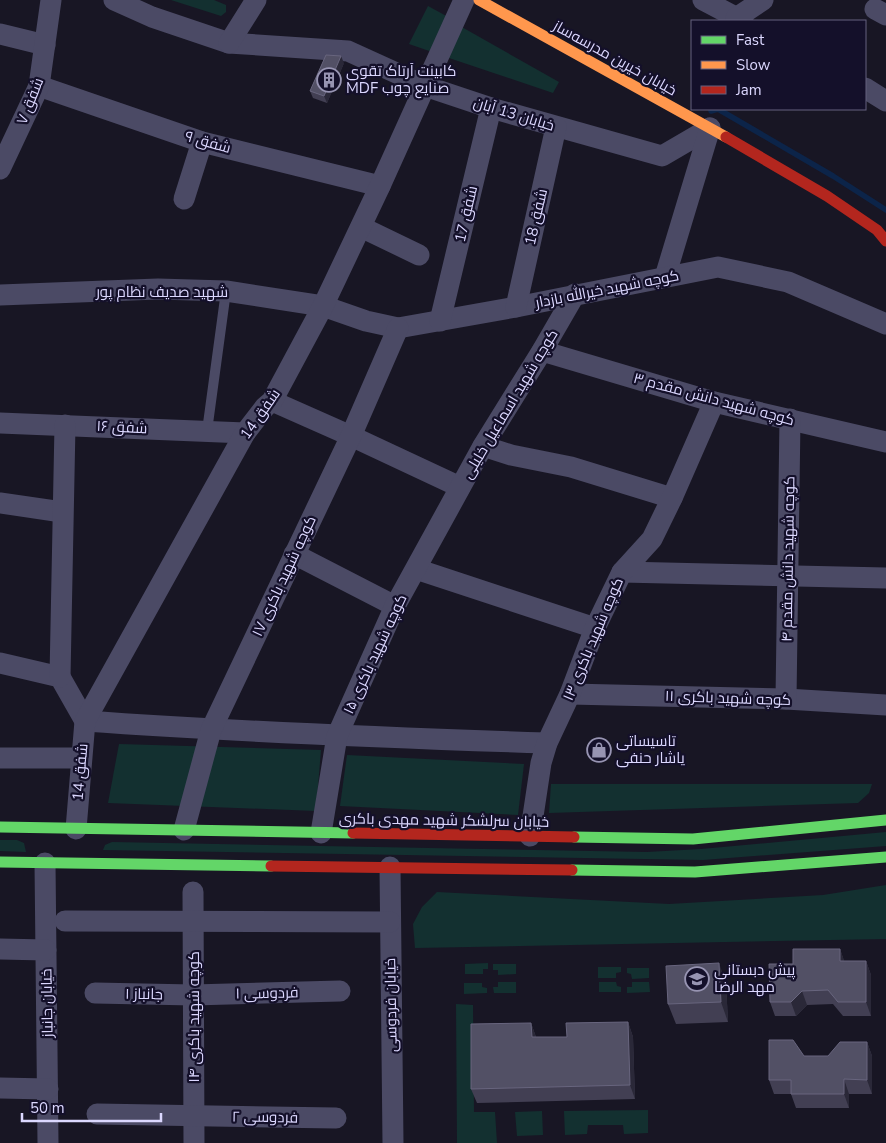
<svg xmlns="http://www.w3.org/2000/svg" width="886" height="1143" viewBox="0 0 886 1143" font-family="'Nunito Sans',Cairo,sans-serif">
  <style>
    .green { fill: #133030 }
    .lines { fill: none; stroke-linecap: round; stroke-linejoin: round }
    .stream { stroke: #0c2449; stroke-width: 5.5 }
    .lane { stroke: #4b4a65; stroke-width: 10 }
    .street { stroke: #4b4a65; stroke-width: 21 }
    .fast { stroke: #63d668; stroke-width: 11 }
    .slow { stroke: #ff974d; stroke-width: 11 }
    .jam { stroke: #b3261e; stroke-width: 11 }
    .wall { fill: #423f53 }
    .shaded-wall { fill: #2a2838 }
    .building { fill: #525065; stroke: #68657e }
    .labels { text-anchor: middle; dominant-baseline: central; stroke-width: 4.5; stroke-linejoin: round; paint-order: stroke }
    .street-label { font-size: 15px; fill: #dcd8ff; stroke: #14102a }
    .poi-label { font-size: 15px; fill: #dcd8ff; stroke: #14102a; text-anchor: start }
  </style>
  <rect width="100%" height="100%" fill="#181624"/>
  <g class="green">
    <path d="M171,0H214L226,5V12L221,16Z"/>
    <path d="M428,6L450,18L435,53L409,44Z"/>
    <path d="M460,26L559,82L553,93L446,57Z"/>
    <path d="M119,744L321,750L316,811L108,803Z"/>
    <path d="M347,755L524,764L518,815L340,806Z"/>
    <path d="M551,784H872L869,793L858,803L549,813Z"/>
    <path d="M886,832V846L703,860L103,850L105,845L112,842L647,852L701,849Z"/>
    <path d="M0,840H17L24,843L26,852L0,851Z"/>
    <path d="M886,885V939L415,948L413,924L422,907L437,892L669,904L823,895Z"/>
    <path d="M488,963V969H483V974H465V964Z"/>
    <path d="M493,964H516V974L498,975V970H493Z"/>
    <path d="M598,967H621V972L616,973V978H598Z"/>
    <path d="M627,968H649V978L632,979L631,974L627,973Z"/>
    <path d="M498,982H516V993H494L493,987H498Z"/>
    <path d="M599,982H616L617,986L621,987V992H599Z"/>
    <path d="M632,982H649L650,992L627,993V987H632Z"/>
    <path d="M464,983H482V987L487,988V993L464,994Z"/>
    <path d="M456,1004L473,1005L474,1112H495L497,1143H457Z"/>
    <path d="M648,1110V1133L624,1134L623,1125H588L587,1134L565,1135L564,1111Z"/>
    <path d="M542,1111L543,1135L517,1136L515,1112Z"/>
  </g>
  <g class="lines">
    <path class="stream" d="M711,111L718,109L833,176L886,210"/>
    <path class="lane" d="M207,431L226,291"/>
    <g class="street">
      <path d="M114,0L152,17L229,43L348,51L425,86L491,108L662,156L710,128"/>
      <path d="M703,0L743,21"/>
      <path d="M875,9L886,15"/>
      <path d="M736,18L763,0"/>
      <path d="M0,34L45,45"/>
      <path d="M229,43L256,0"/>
      <path d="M39,86L202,142L380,186"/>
      <path d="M865,88L886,101"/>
      <path d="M0,169L39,86L51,0"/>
      <path d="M184,199L202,142"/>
      <path d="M361,227L419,255"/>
      <path d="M665,277L710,128"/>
      <path d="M0,295L158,289L226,291L323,306L366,321L398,328L516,307L718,267L788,282L886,324"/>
      <path d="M516,307L556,127"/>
      <path d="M440,321L491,108"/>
      <path d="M542,351L714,402L886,442"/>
      <path d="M272,401L351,436L460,487"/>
      <path d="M0,423L245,433"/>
      <path d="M483,446L511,455L571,467L672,498"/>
      <path d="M0,503L62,512"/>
      <path d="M294,554L395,606"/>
      <path d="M416,569L595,628"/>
      <path d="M622,572L886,578"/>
      <path d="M0,663L60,677L85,721C239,732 393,738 547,743"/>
      <path d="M60,677L65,425"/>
      <path d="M570,694L786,699L886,705"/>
      <path d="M786,699L790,419"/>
      <path d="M0,758H81"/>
      <path d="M76,829L85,721L245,433L265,407L272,401L323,306L380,186L464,0"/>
      <path d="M184,830L211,730L351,436L398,328"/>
      <path d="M321,833L337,736L395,606L483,446L542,351L575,294"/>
      <path d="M530,836L541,763L547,743L570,694L595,628L622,572L652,539L672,498L714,402"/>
      <path d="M45,863L48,1143"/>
      <path d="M390,867L393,1143"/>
      <path d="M193,892L194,1143"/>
      <path d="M65,921L390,922"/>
      <path d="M0,949L46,950"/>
      <path d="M95,993L193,995L340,991"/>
      <path d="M0,1088L48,1089"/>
      <path d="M97,1114L336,1118"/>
    </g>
    <g class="fast">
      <path d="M0,827L353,833"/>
      <path d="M574,837L693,839L886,820"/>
      <path d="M0,862L271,866"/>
      <path d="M572,870L695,872L886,857"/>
    </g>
    <path class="slow" d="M479,0L726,137"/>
    <g class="jam">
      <path d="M726,137L827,196L877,230L886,241"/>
      <path d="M353,833L574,837"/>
      <path d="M271,866L572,870"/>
    </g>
  </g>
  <g class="wall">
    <path d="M344,63L327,103L313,98L310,91Z"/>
    <path d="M840,949L844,961H866L871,975V1016H843L833,1004L807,1005L796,1016H775L770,1002Z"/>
    <path d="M726,983L728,1022L676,1024L668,1004Z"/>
    <path d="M628,1022L633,1037L635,1099L477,1103L471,1089L531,1023L536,1037H567Z"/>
    <path d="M867,1042L872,1056V1094H849V1108H796L791,1094H774L769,1080L804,1056H828Z"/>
  </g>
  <g class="shaded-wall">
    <path d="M341,56L344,63L327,103L324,96Z"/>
    <path d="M840,949L845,963L840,961Z"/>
    <path d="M866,961L871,975V1016L866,1002Z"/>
    <path d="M719,963L726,983L728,1022L721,1002Z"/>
    <path d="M802,991L807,1005L796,1016L791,1002Z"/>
    <path d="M628,1022L633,1037L635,1099L630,1085Z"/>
    <path d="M531,1023L536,1037H532Z"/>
    <path d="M867,1042L872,1056V1094L867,1080Z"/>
    <path d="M844,1079L849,1094V1108L844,1094Z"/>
  </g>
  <g class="building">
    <path d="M326,55L341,56L324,96L310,91Z"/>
    <path d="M793,949H840V961H866V1002H838L828,990L802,991L791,1002H770L769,964H793Z"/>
    <path d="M719,963L721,1002L668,1004L666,966Z"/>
    <path d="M628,1022L630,1085L471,1089V1024L531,1023L532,1037H567L566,1023Z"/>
    <path d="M769,1040H793L804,1056H828L840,1042H867V1080L844,1079V1094H791V1080H769Z"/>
  </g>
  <defs>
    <g id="building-ring" transform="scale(1.25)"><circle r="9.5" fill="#14102a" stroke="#9794b2" stroke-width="1.5"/><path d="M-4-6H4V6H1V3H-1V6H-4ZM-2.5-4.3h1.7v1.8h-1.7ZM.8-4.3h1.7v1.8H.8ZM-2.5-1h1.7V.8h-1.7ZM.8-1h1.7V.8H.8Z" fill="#9794b2"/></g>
    <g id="shop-ring" transform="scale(1.25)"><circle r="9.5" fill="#14102a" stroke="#9794b2" stroke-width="1.5"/><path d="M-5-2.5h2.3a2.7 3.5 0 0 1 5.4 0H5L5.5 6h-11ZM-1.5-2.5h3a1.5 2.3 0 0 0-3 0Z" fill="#9794b2"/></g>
    <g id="school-ring" transform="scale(1.25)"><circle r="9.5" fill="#14102a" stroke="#9794b2" stroke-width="1.5"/><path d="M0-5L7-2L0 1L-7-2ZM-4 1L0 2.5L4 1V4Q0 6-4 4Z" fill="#9794b2"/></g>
  </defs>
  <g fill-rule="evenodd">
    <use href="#building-ring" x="329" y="80"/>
    <use href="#shop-ring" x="599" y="750"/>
    <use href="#school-ring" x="697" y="979"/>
  </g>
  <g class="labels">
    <g class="street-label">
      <text transform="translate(615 58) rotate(29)">خیابان خیرین مدرسه‌ساز</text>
      <text transform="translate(30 101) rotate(-68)">شفق ۷</text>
      <text transform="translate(514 114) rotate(17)">خیابان 13 آبان</text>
      <text transform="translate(208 142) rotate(16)">شفق ۹</text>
      <text transform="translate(466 214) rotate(-77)">شفق 17</text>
      <text transform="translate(536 217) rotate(-77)">شفق 18</text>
      <text transform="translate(607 289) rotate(-11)">کوچه شهید خیرالله بازدار</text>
      <text x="162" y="292">شهید صدیف نظام پور</text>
      <text transform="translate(714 399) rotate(15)">کوچه شهید دانش مقدم ۳</text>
      <text transform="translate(510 404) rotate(-59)">کوچه شهید اسماعیل خلیلی</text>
      <text transform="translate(260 414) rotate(-55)">شفق 14</text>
      <text transform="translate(122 427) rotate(3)">شفق ۱۶</text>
      <text transform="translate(788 559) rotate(-89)">کوچه شهید دانش مقدم ۴</text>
      <text transform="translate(284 576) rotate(-65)">کوچه شهید باکری ۱۷</text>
      <text transform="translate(593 639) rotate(-67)">کوچه شهید باکری ۱۳</text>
      <text transform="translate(375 654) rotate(-65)">کوچه شهید باکری ۱۵</text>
      <text transform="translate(728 698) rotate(2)">کوچه شهید باکری ۱۱</text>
      <text transform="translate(80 772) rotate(-85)">شفق 14</text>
      <text transform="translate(444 820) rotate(1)">خیابان سرلشکر شهید مهدی باکری</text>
      <text transform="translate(267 993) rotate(-1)">فردوسی ۱</text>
      <text transform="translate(144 994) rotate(1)">جانباز ۱</text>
      <text transform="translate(47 1003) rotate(-91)">خیابان جانباز</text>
      <text transform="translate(391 1005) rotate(-91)">خیابان فردوسی</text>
      <text transform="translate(194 1017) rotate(-90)">کوچه شهید باکری ۱۴</text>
      <text transform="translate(265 1117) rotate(1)">فردوسی ۲</text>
    </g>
    <g class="poi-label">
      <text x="346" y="71">کابینت آرتاک تقوی<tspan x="346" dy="17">MDF صنایع چوب</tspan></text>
      <text x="616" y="741">تاسیساتی<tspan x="616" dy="17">یاشار حنفی</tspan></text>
      <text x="714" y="970">پیش دبستانی<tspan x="714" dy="17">مهد الرضا</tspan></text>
    </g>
  </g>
  <rect x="691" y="20" width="175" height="90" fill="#14102a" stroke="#64607f"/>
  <rect x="701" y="36" width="25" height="8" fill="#63d668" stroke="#64607f"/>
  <text x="736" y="45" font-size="15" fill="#dcd8ff">Fast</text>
  <rect x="701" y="61" width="25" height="8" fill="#ff974d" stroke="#64607f"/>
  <text x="736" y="70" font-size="15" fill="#dcd8ff">Slow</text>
  <rect x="701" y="86" width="25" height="8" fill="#b3261e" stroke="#64607f"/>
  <text x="736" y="95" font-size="15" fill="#dcd8ff">Jam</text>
  <path d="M22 1113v8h139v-8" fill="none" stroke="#dcd8ff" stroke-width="2.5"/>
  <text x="30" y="1113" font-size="15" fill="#dcd8ff" stroke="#14102a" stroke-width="4" paint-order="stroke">50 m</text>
</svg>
